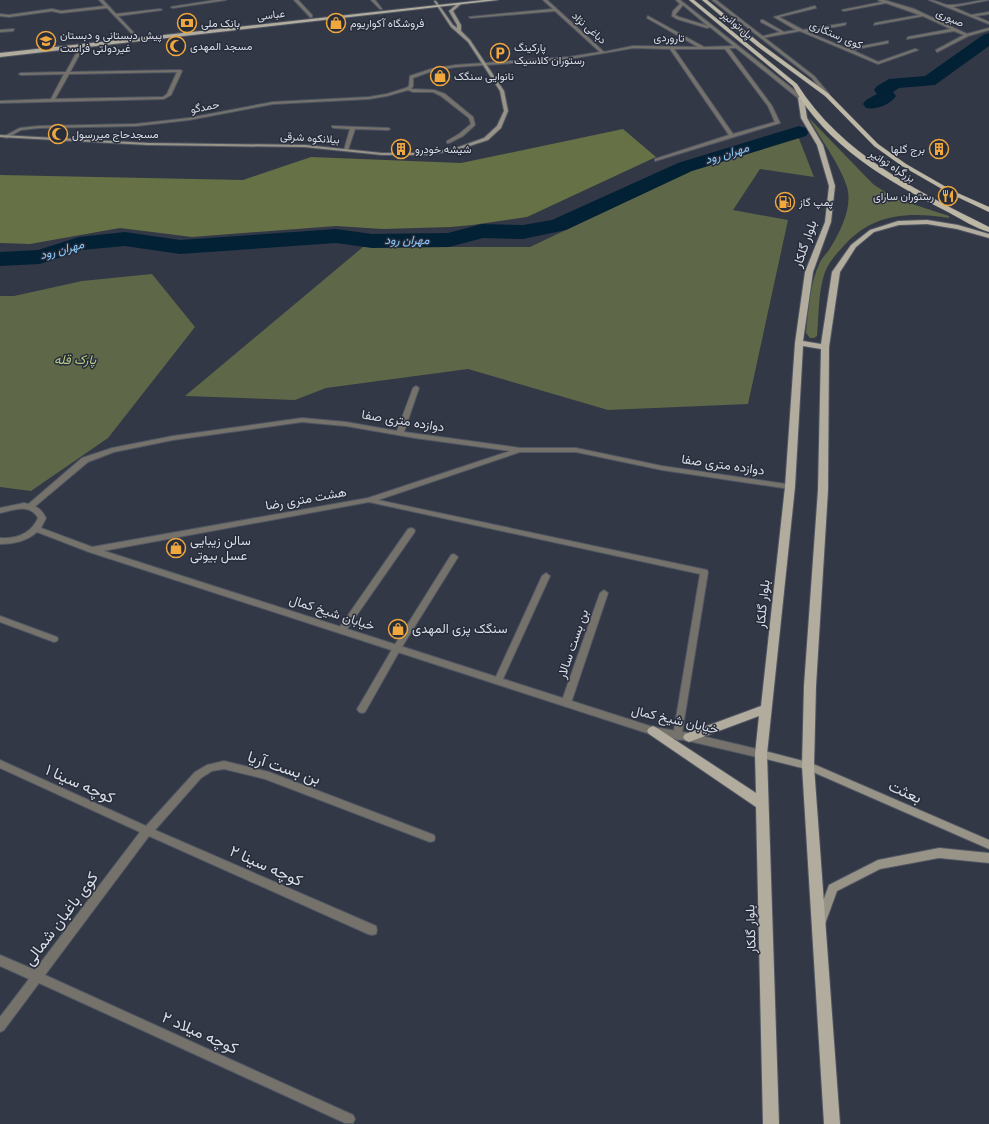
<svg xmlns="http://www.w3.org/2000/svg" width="989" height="1124" viewBox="0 0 989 1124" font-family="Spectral,Vazirmatn,serif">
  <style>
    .green { fill: #5e6747 }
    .forest { fill: #667146 }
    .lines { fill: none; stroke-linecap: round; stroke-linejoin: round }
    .river { fill: #032135; fill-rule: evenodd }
    .minor-casing { stroke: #505663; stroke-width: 2 }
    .tertiary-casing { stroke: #505663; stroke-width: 2 }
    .secondary-casing { stroke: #505663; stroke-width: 2 }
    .primary-casing { stroke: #505663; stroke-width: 2 }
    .trunk-casing { stroke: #505663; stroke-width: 1 }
    .minor { fill: #75726b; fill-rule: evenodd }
    .tertiary { fill: #75726b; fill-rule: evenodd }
    .secondary { fill: #979387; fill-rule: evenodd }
    .primary { fill: #b1ac9d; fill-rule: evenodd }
    .trunk { fill: #bdb7a6; fill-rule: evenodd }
    .labels { text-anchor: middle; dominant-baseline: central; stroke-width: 3; stroke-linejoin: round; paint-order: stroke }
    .far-street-label { font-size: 11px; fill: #d9dde6; stroke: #282d3b }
    .far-poi-label { font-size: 11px; fill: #d9dde6; stroke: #282d3b; text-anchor: start }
    .far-water-label { font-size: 12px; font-style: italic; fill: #8acafb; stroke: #282d3b }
    .street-label { font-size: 13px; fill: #d9dde6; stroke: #282d3b }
    .park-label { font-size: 13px; font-style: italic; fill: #b6c983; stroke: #282d3b }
    .poi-label { font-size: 13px; fill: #d9dde6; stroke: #282d3b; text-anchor: start }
    .near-street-label { font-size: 16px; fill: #d9dde6; stroke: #282d3b }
  </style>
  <rect width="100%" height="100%" fill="#323846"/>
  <g class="green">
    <path d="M809,118L873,184L894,198L949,216V218C906,211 870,214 841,249C835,255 828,264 825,272C818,292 819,315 817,336L814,338H810L806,333C808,311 810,282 820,262C822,258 826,254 829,250C840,232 853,208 847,187C839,162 821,141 809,118Z"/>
    <path d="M798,136L814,177L760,169L733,210L788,220L748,404L608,410L468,369L326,388L295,400L185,396L363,247H530L635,197L655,181Z"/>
    <path d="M152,274L195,327L108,438L31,491L0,487V296H14L82,281Z"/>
  </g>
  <path class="forest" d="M623,129L656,157L527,217L472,225L451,227L383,229L336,226L192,237L120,228L30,244L0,243V175L243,180L311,157L461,163Z"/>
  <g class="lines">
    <g class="river">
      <path d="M989,33V46L935,85L899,88L893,92L896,96C890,105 876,110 866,108L863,104L866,100L877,94L874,90L877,86L889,79L925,76L983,35Z"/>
      <path d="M799,126L806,128L809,132L806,136L692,171L566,230L523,239L483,238L449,247L372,248L336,243L180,254L125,246L82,250L40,264L0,266V252L38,250L79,237L125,232L180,240L336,229L372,234L448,233L482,224L523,225L552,220L678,163Z"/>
    </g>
    <g class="minor-casing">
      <g id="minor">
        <path d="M99,0H103L116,14L160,9L162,10L118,16L135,34L134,36L107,8L61,13L52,11L9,17L0,16V14L9,15L52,9L61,11L105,6Z"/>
        <path d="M216,0H226L173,8L171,7Z"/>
        <path d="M294,0H298L312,15V17H310Z"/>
        <path d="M371,0H375L382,9H380Z"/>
        <path d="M543,0H547L604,52L633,46L698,47L647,18L648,16L704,47L736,46V48H729L772,106L780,123L655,161V159L729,135L670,49L633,48L569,59L456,67L432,71L413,78V86L411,89L434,90L445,94L473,117L475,125L463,136L449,143H447V141L459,134L471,124L469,118L441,96L433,92H413L408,90L387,96L369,99L273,104L189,120L136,126L39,128L21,130L7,138L3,137L20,128L39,126L136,124L189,118L273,102L369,97L387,94L406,88L409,86L410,76L431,69L456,65L569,57L600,52L555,11L471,18L469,17L553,9ZM674,49H725L768,106L775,122L733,134Z"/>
        <path d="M878,0H884L914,9L967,34L989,28V30L968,36L937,52L936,50L964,35L954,31L907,39L908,37L951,29L923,16L874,25L875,23L920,15L886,3L844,11L842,10L882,2Z"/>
        <path d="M929,0C937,0 944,6 951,5C964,5 976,0 989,0L953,7L971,15L989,12V14L975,16L989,22V24Z"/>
        <path d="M815,6L816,8L779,17L803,30L846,23L845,25L807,32L848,49L888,41V43L852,50L878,62L915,49L918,50L878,64L800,31L762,38L760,37L780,32L761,22V20H763L784,32L796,30L774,17Z"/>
        <path d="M14,29L13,31L0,32V30Z"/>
        <path d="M82,45L84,46L70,72L180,70L182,71L171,95L164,99L0,103V101L51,99L64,74L21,75L19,74L21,73L66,72L80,46ZM177,72L167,94L163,97L55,99L69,74Z"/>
        <path d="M332,126L388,128L390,129L388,130L355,129L348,150L346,151L344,150L350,129L334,128L332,127Z"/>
        <path d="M416,386L419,388L404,432L520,448H576L662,466L793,485L794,487L793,489H790L662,470L576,452H520L378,500L707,570L708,572L681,739L678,740L675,739L673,736L700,574L369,502L92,553L88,550L92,547L368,498L510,451L415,438L346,426L302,422L173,440L114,452L88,462L32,509H26L25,507L82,458L112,448L173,436L302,418L346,422L397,431L413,388Z"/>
        <path d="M411,528L414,529L415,531L414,533L345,632H339L338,630L339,628L408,529Z"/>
        <path d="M454,554L458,557L400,650L365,712L362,713L359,712L357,709L359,706L394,646L451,555Z"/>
        <path d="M546,573L550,576L502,681L501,683H495L494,681L542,576Z"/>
        <path d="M604,590L608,593L571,703L569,705L566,707L563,705L561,703L600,593Z"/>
        <path d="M0,616L57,637L58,639L57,641L54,642L0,622Z"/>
        <path d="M0,760L146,826L195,772L207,765L224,761L269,772L434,835L435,838L434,841L430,842L265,779L224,769L212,771L201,778L155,830L376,926L377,930L376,934L372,935L368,934L149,836L45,975L353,1115L355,1119L353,1123H345L39,983L4,1030L0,1032V1017L29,979L0,966V955L35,970L140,832L0,768Z"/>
      </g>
    </g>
    <g class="tertiary-casing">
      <g id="tertiary">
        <path d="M676,0H680L803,97V99H799L710,27L707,28L677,19L672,16L673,11L680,4ZM683,5L708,26L679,17L675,15Z"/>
        <path d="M712,0H716L814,76L829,94V96H825L812,78Z"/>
        <path d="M24,503C35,505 41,508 46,518L41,528L95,548L653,727L689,733L761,750L764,751L766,754L764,757L761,758L689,741L653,735L89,552L37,532C27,541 14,544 0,544V538C16,539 31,534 38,518C30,503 13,510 0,513V508Z"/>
      </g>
    </g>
    <g class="secondary-casing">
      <g id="secondary">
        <path d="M434,1H436L453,25L457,28V25L449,11L458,3L461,4L453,11L461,25V31L470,40L504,91L508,111L501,128L488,140L457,150L427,155H382L305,147L148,145L0,137V135L148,143L305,145L382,153H427L456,148L484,138L497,126L504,111L500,91L468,42L451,27Z"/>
        <path d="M761,750L811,763L989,840V849L806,769L758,757L756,754L758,751Z"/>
        <path d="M939,848L989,853V863L939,858L880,869L837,891L825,924L821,925L817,924L816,920L829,885L878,860Z"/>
      </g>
    </g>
    <g class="primary-casing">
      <g id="primary">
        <path d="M484,0H498L0,57V53Z"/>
        <path d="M801,96L804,98L807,118L823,145L835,186L831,222L813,272L803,341L821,344L832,272L851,245L870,230L898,221L927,220L958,225L989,234V238L957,229L927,224L899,225L874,232L856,247L840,272L829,347L828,490L816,686L814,766L840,1124H824L802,766L804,686L818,490L821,349L803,346L795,487L767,754L779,1124H763L756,807L649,734L647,731L649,728L653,726L657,728L756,793L755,754L759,716L689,742L685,740L683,737L685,734L761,706L785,487L795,343L805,272L825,222L829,186L817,145L801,118L798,98Z"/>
      </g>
    </g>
    <g class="trunk-casing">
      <g id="trunk">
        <path d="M689,0H694L797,84C842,155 916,190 989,227V232C975,228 961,219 948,212C889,182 826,146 793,86Z"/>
        <path d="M702,0H707L761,44L829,94L878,144L906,164L953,191L989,207V212L949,193L902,166L874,146L825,96L757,46Z"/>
      </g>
    </g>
    <use href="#minor" class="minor"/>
    <use href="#tertiary" class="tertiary"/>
    <use href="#secondary" class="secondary"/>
    <use href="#primary" class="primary"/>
    <use href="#trunk" class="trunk"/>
  </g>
  <defs>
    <g id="bank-ring" transform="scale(1)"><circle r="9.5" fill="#282d3b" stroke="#efa73e" stroke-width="1.5"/><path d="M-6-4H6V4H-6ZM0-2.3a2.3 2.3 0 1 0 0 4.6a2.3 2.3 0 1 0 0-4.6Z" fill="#efa73e"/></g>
    <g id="shop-ring" transform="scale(1)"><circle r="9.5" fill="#282d3b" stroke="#efa73e" stroke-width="1.5"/><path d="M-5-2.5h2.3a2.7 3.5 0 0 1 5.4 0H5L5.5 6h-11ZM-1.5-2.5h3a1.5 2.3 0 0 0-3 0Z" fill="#efa73e"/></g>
    <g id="school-ring" transform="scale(1)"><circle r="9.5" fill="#282d3b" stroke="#efa73e" stroke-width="1.5"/><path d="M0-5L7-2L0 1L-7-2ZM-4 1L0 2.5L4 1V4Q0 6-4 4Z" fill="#efa73e"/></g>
    <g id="mosque-ring" transform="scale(1)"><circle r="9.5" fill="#282d3b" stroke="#efa73e" stroke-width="1.5"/><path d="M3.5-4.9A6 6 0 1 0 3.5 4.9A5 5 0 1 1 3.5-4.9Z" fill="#efa73e"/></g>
    <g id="parking-ring" transform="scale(1)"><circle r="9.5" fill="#282d3b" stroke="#efa73e" stroke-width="1.5"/><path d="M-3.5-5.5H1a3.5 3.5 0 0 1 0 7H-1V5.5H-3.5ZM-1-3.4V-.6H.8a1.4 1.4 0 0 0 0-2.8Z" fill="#efa73e"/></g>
    <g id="building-ring" transform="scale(1)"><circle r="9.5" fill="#282d3b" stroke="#efa73e" stroke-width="1.5"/><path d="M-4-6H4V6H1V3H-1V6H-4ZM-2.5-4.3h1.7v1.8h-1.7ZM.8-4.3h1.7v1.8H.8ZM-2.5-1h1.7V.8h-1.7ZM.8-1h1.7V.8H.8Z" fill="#efa73e"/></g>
    <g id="restaurant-ring" transform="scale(1)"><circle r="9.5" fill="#282d3b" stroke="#efa73e" stroke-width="1.5"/><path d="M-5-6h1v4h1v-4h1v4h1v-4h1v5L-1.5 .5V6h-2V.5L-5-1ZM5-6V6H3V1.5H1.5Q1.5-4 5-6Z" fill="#efa73e"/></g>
    <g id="fuel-ring" transform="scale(1)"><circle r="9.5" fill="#282d3b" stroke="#efa73e" stroke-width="1.5"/><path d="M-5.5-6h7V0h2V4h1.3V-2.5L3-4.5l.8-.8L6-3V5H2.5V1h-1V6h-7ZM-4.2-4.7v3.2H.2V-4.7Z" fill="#efa73e"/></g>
  </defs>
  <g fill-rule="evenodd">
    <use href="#bank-ring" x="187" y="23"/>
    <use href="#shop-ring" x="336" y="23"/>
    <use href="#school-ring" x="46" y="41"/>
    <use href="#mosque-ring" x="176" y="46"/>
    <use href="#parking-ring" x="500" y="53"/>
    <use href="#shop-ring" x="440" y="76"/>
    <use href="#mosque-ring" x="58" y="134"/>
    <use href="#building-ring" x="401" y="149"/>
    <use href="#building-ring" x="939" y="149"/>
    <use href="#restaurant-ring" x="948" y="196"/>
    <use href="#fuel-ring" x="785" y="202"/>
    <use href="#shop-ring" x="176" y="548"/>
    <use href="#shop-ring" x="398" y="629"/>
  </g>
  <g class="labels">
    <g class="far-street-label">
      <text transform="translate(271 15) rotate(-6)">عباسى</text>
      <text transform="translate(950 18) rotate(24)">صبوری</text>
      <text transform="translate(737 25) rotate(40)">پل توانیر</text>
      <text transform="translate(589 28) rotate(42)">دباغی نژاد</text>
      <text transform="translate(836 35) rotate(23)">کوی رستگاری</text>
      <text transform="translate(669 38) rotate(1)">تاروردی</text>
      <text transform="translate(205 107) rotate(-11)">حمدگو</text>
      <text transform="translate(310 138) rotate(4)">بیلانکوه شرقی</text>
      <text transform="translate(892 166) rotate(32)">بزرگراه توانیر</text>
    </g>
    <g class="far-poi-label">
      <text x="201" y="23">بانک ملی</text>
      <text x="350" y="23">فروشگاه آکواریوم</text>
      <text x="60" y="35">پیش دبستانی و دبستان<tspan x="60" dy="13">غیردولتی فراست</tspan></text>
      <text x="190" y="46">مسجد المهدی</text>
      <text x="514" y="47">پارکینگ<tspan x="514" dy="13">رستوران کلاسیک</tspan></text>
      <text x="454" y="76">نانوایی سنگک</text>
      <text x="72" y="134">مسجدحاج میررسول</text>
      <text x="415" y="149">شیشه خودرو</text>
      <text x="925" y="149" text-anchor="end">برج گلها</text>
      <text x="934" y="196" text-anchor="end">رستوران ساراى</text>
      <text x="799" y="202">پمپ گاز</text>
    </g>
    <g class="far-water-label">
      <text transform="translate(727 154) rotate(-17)">مهران رود</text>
      <text x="407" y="240">مهران رود</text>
      <text transform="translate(62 250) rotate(-15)">مهران رود</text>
    </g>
    <g class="street-label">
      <text transform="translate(805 244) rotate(-71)">بلوار گلکار</text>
      <text transform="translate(403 421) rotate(9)">دوازده متری صفا</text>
      <text transform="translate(723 465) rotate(8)">دوازده متری صفا</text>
      <text transform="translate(306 499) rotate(-10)">هشت متری رضا</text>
      <text transform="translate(763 604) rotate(-84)">بلوار گلکار</text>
      <text transform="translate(332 613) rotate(18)">خیابان شیخ کمال</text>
      <text transform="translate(573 644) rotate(-71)">بن بست سالار</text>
      <text transform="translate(675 720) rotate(13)">خیابان شیخ کمال</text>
      <text transform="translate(751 929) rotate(-92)">بلوار گلکار</text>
    </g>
    <g class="park-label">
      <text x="75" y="360">پارک قله</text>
    </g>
    <g class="poi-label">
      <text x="190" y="541">سالن زیبایی<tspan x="190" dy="15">عسل بیوتی</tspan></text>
      <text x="412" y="629">سنگک پزی المهدی</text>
    </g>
    <g class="near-street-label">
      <text transform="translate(284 768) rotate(18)">بن بست آریا</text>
      <text transform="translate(80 784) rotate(24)">کوچه سینا ۱</text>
      <text transform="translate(905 792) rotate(24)">بعثت</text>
      <text transform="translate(266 866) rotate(24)">کوچه سینا ۲</text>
      <text transform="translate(61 919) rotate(-53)">کوی باغبان شمالی</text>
      <text transform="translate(200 1033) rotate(24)">کوچه میلاد ۲</text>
    </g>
  </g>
</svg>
